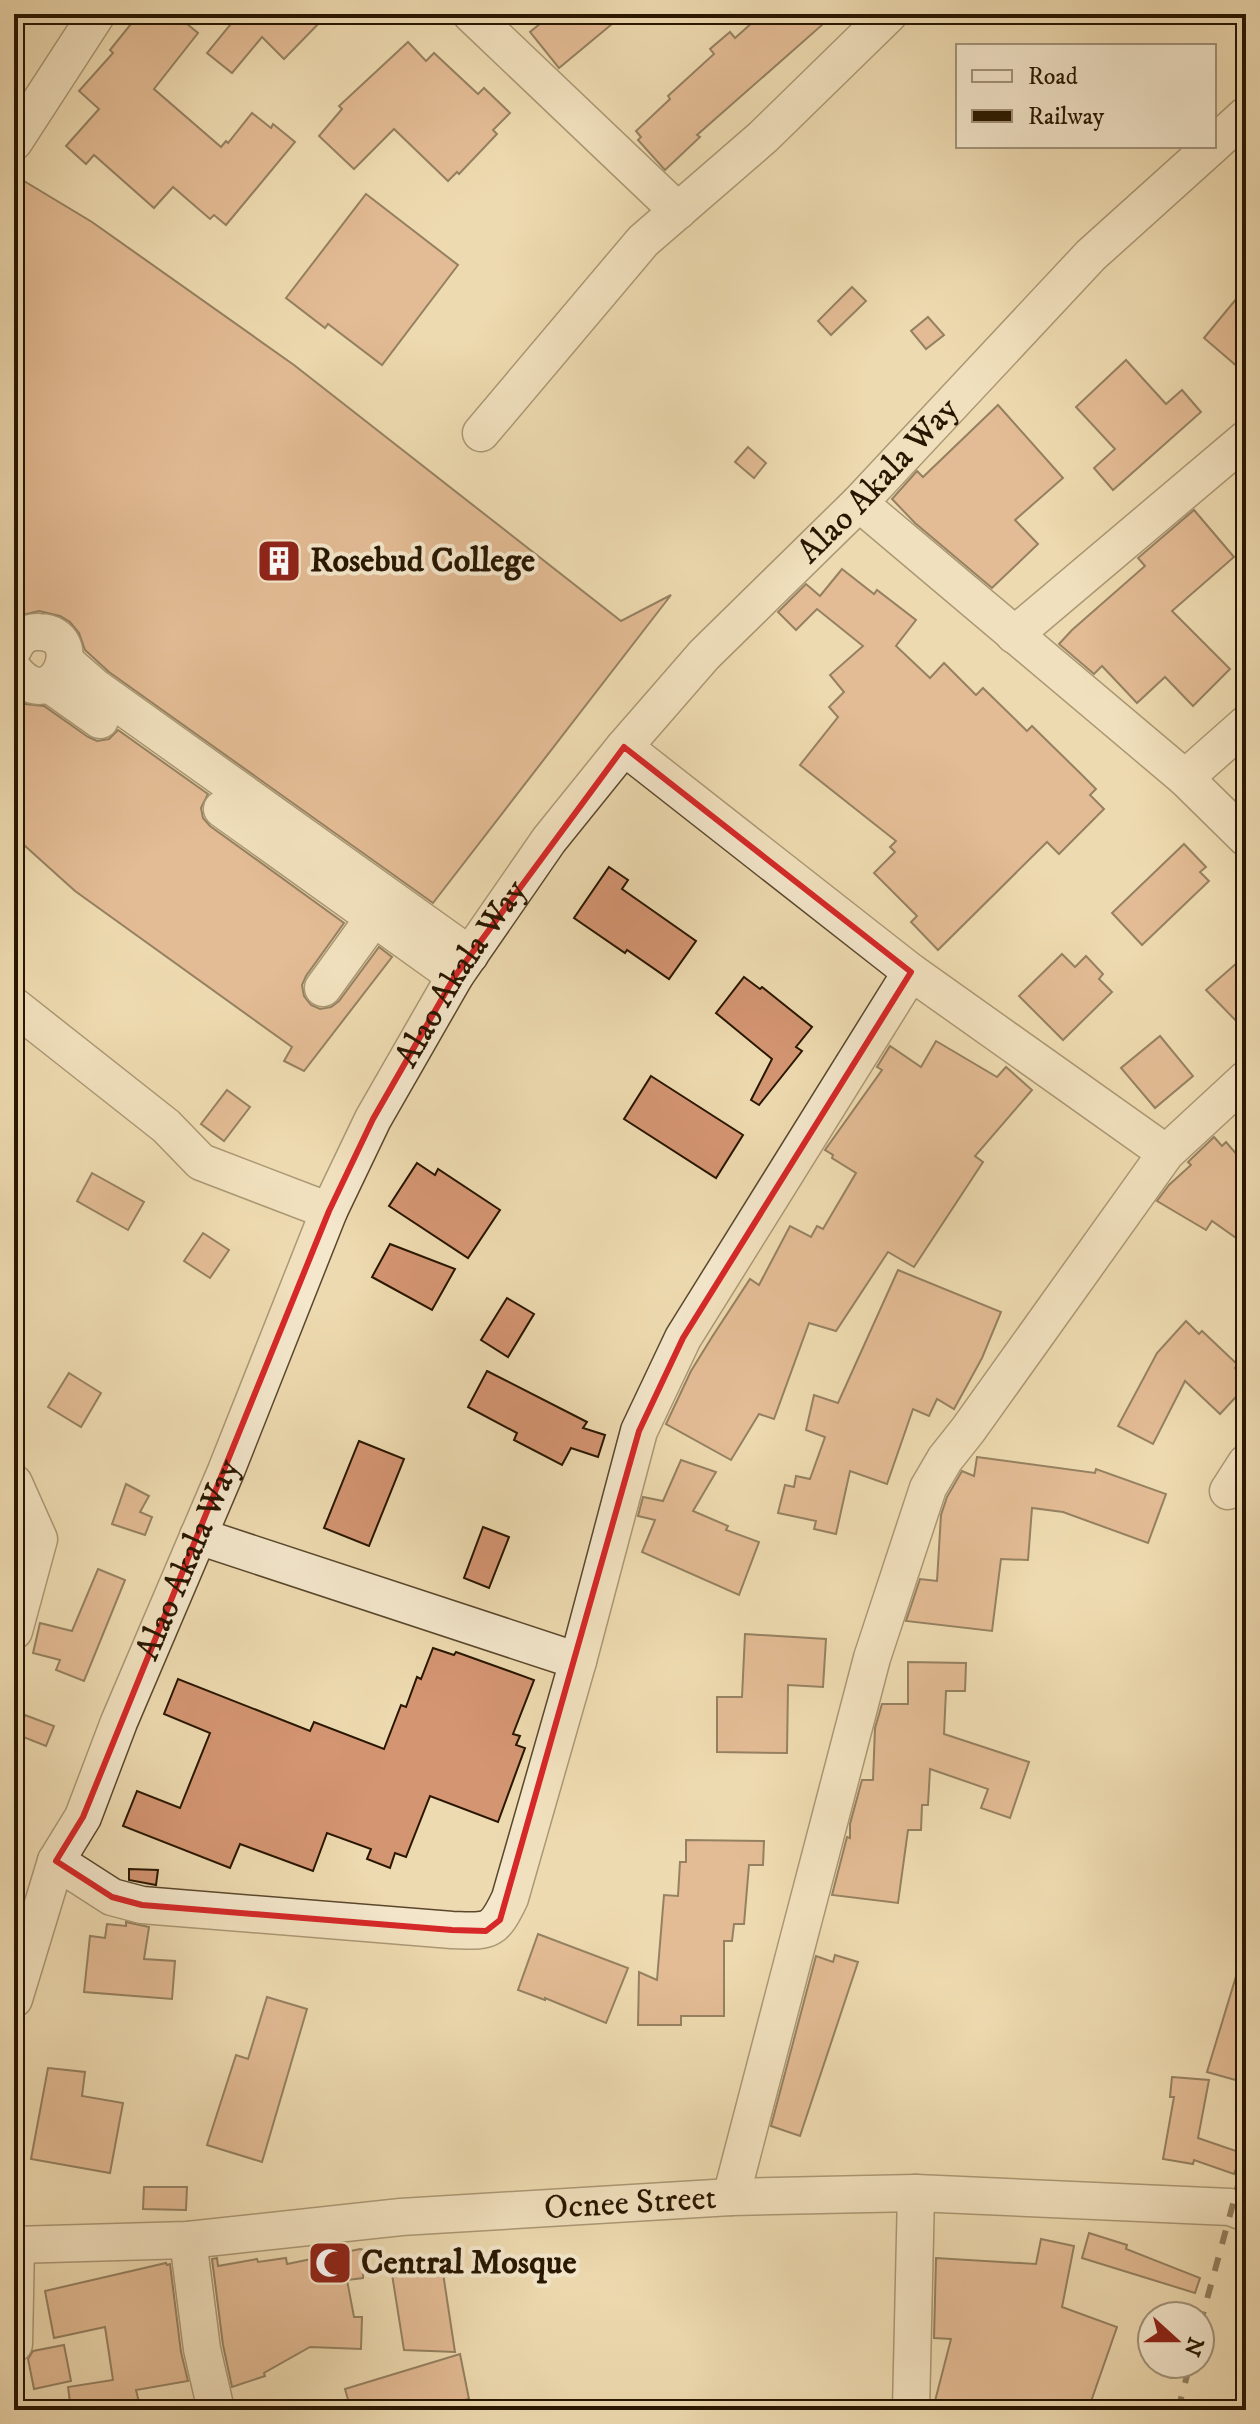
<svg xmlns="http://www.w3.org/2000/svg" width="1260" height="2424" viewBox="0 0 1260 2424" font-family="'IM FELL DW Pica',serif">
  <style>
    .building { fill: #d49572; stroke: #281600; stroke-width: 2 }
    .lines { fill: none; stroke-linecap: round; stroke-linejoin: round }
    .minor-casing { stroke: #5a472c; stroke-width: 39 }
    .minor { stroke: #f4e7cc; stroke-width: 36 }
    .rail { stroke: #281600; stroke-width: 6; stroke-dasharray: 14 14; stroke-linecap: butt }
    .marked { fill: none; stroke: #d62828; stroke-width: 6; stroke-linejoin: round }
    .labels { text-anchor: middle; dominant-baseline: central; stroke-width: 8; stroke-linejoin: round; paint-order: stroke }
    .street-label { font-size: 34px; fill: #281600; stroke: #f4e7cc }
    .poi-label { font-size: 34px; font-weight: bold; fill: #281600; stroke: #f4e7cc; text-anchor: start }
  </style>
  <rect width="100%" height="100%" fill="#eedab0"/>
  <filter id="stains"><feTurbulence type="fractalNoise" baseFrequency=".0025" numOctaves="4"/><feColorMatrix values="0 0 0 0 .2 0 0 0 0 .09 0 0 0 0 .02 0 0 0 .5 -.17"/></filter>
  <radialGradient id="worn" r=".72"><stop offset=".6" stop-color="#630" stop-opacity="0"/><stop offset="1" stop-color="#630" stop-opacity=".3"/></radialGradient>
  <g class="building">
    <path d="M139,14H175L198,33L154,89L221,147L226,141L228,143L252,113L271,128L273,124L295,142L226,225L214,215L210,219L173,187L154,208L94,155L86,164L66,146L99,109L79,91L113,53L110,50Z"/>
    <path d="M239,14H328L284,59L262,37L232,73L207,53Z"/>
    <path d="M552,14H624L559,68L530,32Z"/>
    <path d="M762,14H813L822,25L697,135L700,137L665,170L638,140L641,137L636,131L670,99L668,96L714,54L710,49L730,32L735,38Z"/>
    <path d="M408,42L426,61L434,53L478,94L484,88L510,113L493,130L497,134L459,174L457,172L448,181L394,129L354,169L319,136L342,109L339,106Z"/>
    <path d="M14,175L92,222L294,365L621,621L671,595L433,903L109,672L85,650L79,633L70,622L60,616L39,611L14,617Z"/>
    <path d="M366,194L458,265L382,365L328,324L325,328L286,298Z"/>
    <path d="M852,287L866,301L831,335L818,321Z"/>
    <path d="M1246,287V374L1204,338Z"/>
    <path d="M928,317L944,335L926,349L911,331Z"/>
    <path d="M1126,360L1166,404L1182,390L1201,412L1113,490L1094,468L1115,449L1076,407Z"/>
    <path d="M998,405L1063,478L1015,520L1038,544L992,588L915,523L892,499L917,471L923,477Z"/>
    <path d="M748,447L766,463L754,478L735,462Z"/>
    <path d="M1194,510L1234,557L1172,611L1230,669L1193,706L1165,677L1137,703L1102,666L1094,674L1059,644L1072,630L1145,566L1138,558Z"/>
    <path d="M842,569L874,594L877,590L916,620L896,646L930,678L944,663L976,695L983,688L1027,731L1032,726L1081,774L1096,789L1090,795L1104,809L1059,854L1047,842L938,950L911,922L917,916L874,873L895,852L890,847L896,841L800,765L838,717L829,707L844,692L830,675L863,646L817,609L796,630L778,612L806,584L820,596Z"/>
    <path d="M14,698L25,704L44,706L88,737L97,741L109,739L118,730L208,794L201,808L203,818L210,826L344,923L306,976L302,985L304,996L311,1005L320,1009L331,1007L339,1001L379,947L392,957L304,1071L284,1061L292,1047L75,891L14,836Z"/>
    <path d="M1184,844L1206,867L1200,872L1209,881L1142,945L1112,913Z"/>
    <path d="M609,867L628,880L622,889L696,941L669,979L627,950L625,953L574,918Z"/>
    <path d="M1062,954L1075,967L1086,956L1103,974L1099,979L1112,992L1063,1040L1019,996Z"/>
    <path d="M1246,955V1031L1206,990Z"/>
    <path d="M744,977L760,989L762,987L812,1027L796,1047L802,1051L759,1105L751,1100L772,1059L716,1013Z"/>
    <path d="M1160,1036L1193,1076L1155,1108L1121,1068Z"/>
    <path d="M936,1041L997,1077L1006,1067L1032,1090L975,1156L983,1162L914,1267L888,1252L836,1331L809,1323L774,1419L759,1414L731,1460L666,1424L691,1371L712,1337L750,1279L759,1285L790,1226L811,1237L817,1226L823,1229L856,1173L832,1158L833,1155L825,1150L882,1070L877,1067L890,1046L921,1067Z"/>
    <path d="M651,1076L743,1135L716,1178L624,1119Z"/>
    <path d="M227,1090L250,1107L224,1141L201,1124Z"/>
    <path d="M1214,1137L1222,1146L1226,1142L1246,1165V1245L1212,1221L1206,1230L1157,1201L1169,1185L1191,1165L1188,1162Z"/>
    <path d="M417,1163L435,1175L438,1169L500,1210L468,1258L389,1206Z"/>
    <path d="M92,1173L144,1202L128,1230L77,1201Z"/>
    <path d="M203,1233L229,1250L210,1278L184,1261Z"/>
    <path d="M390,1244L455,1269L432,1310L372,1277Z"/>
    <path d="M898,1270L1001,1312L982,1358L954,1409L937,1399L929,1416L913,1409L887,1484L850,1471L836,1534L814,1529L816,1521L778,1513L785,1485L794,1487L796,1476L810,1479L825,1437L806,1430L814,1395L838,1403Z"/>
    <path d="M507,1298L534,1314L508,1357L481,1340Z"/>
    <path d="M1186,1321L1199,1334L1202,1331L1238,1365L1235,1368L1246,1378V1386L1220,1414L1185,1381L1153,1444L1118,1426L1157,1353Z"/>
    <path d="M487,1371L587,1422L583,1428L605,1435L598,1457L571,1448L562,1465L514,1440L517,1433L468,1407Z"/>
    <path d="M69,1373L101,1393L81,1427L48,1407Z"/>
    <path d="M359,1441L404,1459L369,1546L324,1528Z"/>
    <path d="M977,1457L1095,1473L1096,1469L1166,1494L1148,1543L1063,1512L1032,1508L1028,1560L1001,1559L992,1631L906,1621L920,1579L937,1581L941,1515L947,1497L962,1471L974,1476Z"/>
    <path d="M681,1460L716,1472L693,1511L728,1526L726,1530L759,1542L739,1595L642,1552L655,1520L638,1516L643,1497L663,1501Z"/>
    <path d="M126,1484L149,1496L140,1512L152,1517L145,1535L112,1524Z"/>
    <path d="M483,1527L509,1537L489,1588L464,1578Z"/>
    <path d="M98,1569L125,1580L84,1681L56,1670L60,1660L33,1653L40,1623L72,1631Z"/>
    <path d="M745,1634L826,1639L823,1687L788,1685L787,1753L717,1752V1697H742Z"/>
    <path d="M433,1648L454,1655L456,1652L534,1680L513,1734L520,1736L516,1745L525,1748L498,1822L430,1796L406,1857L395,1853L390,1868L367,1859L371,1849L327,1833L313,1871L240,1844L230,1868L123,1826L137,1791L180,1808L210,1733L164,1714L178,1679L310,1731L314,1722L384,1749L401,1705L406,1707L417,1677L421,1679Z"/>
    <path d="M908,1662L966,1663L965,1691H946L944,1734L1029,1762L1010,1818L981,1808L988,1789L930,1769L928,1805H922L921,1830H908L898,1903L832,1895L847,1837L850,1838V1824L862,1780H873L875,1728L882,1704H908Z"/>
    <path d="M25,1715L54,1726L46,1746L18,1735Z"/>
    <path d="M686,1840L764,1841L763,1865H749L744,1924H734L732,1941H724V2016H681V2025H638L639,1972L657,1980L664,1895L678,1896L680,1862H686Z"/>
    <path d="M129,1869L158,1870L156,1885L129,1880Z"/>
    <path d="M126,1922L149,1927L144,1959L175,1961L172,1999L84,1992L90,1936L105,1938L107,1924L126,1926Z"/>
    <path d="M538,1934L628,1968L606,2023L545,1998V2000L518,1990Z"/>
    <path d="M835,1955L858,1962L800,2136L771,2126L816,1956L833,1962Z"/>
    <path d="M1241,1960L1246,1961V2083L1207,2072Z"/>
    <path d="M267,1997L307,2009L262,2162L207,2145L236,2055L248,2059Z"/>
    <path d="M48,2068L85,2072L82,2096L123,2103L110,2173L31,2159Z"/>
    <path d="M1172,2077L1209,2080L1198,2138L1242,2153L1234,2174L1194,2160L1193,2164L1163,2159L1174,2097H1170Z"/>
    <path d="M144,2187H187L186,2210L143,2209Z"/>
    <path d="M1089,2233L1127,2245L1126,2249L1200,2278L1195,2293L1082,2258Z"/>
    <path d="M1041,2239L1074,2246L1062,2307L1117,2327L1088,2410H968L935,2401L951,2339L934,2338L936,2258L1036,2264Z"/>
    <path d="M360,2249L364,2250L363,2278L347,2280L354,2317H362L361,2349L310,2347L264,2373L265,2376L232,2387L223,2345L212,2259L217,2258L218,2266L257,2259L258,2262L286,2258L287,2264Z"/>
    <path d="M441,2260L455,2352L404,2350L391,2268Z"/>
    <path d="M166,2263L167,2265L170,2264L181,2352L188,2381L136,2390L141,2410H71L68,2387L113,2380L105,2327L54,2338L45,2291Z"/>
    <path d="M64,2345L71,2381L34,2389L28,2359L33,2351Z"/>
    <path d="M460,2354L469,2399L421,2410H351L345,2389Z"/>
  </g>
  <g class="lines">
    <g class="minor-casing">
      <g id="minor">
        <path d="M471,14L678,211"/>
        <path d="M14,142L97,14"/>
        <path d="M1214,144L1246,115"/>
        <path d="M481,433L643,241L763,137L889,14"/>
        <path d="M859,503L1185,778L1246,838"/>
        <path d="M1014,635L1246,439"/>
        <path d="M14,648C18,638 28,631 39,632C91,633 54,721 14,670"/>
        <path d="M65,661L96,688L470,955"/>
        <path d="M49,684L100,720"/>
        <path d="M624,747L911,972L1166,1153"/>
        <path d="M1185,778L1246,724"/>
        <path d="M222,809L455,976"/>
        <path d="M323,988L373,919"/>
        <path d="M14,1006L166,1126L201,1162L329,1211"/>
        <path d="M14,1483L39,1539L14,1631"/>
        <path d="M1228,1491L1246,1463"/>
        <path d="M198,1536L578,1661"/>
        <path d="M56,1861L112,1897L142,1905L452,1930C489,1931 493,1934 510,1898L578,1661L639,1431L683,1338L911,972"/>
        <path id="s1" d="M14,1999L56,1861L83,1817L119,1722L226,1471L329,1211L373,1119L455,976L549,840L624,747L704,655L859,503L1091,255L1212,146"/>
        <path d="M731,2197L872,1658L928,1488L945,1459L968,1430L1166,1153L1246,1079"/>
        <path d="M188,2240L202,2349L216,2410"/>
        <path id="s2" d="M14,2245L188,2240L401,2217L731,2197L916,2193L1230,2207L1246,2213"/>
        <path d="M14,2344L16,2245"/>
        <path d="M911,2410L916,2193"/>
      </g>
    </g>
    <use href="#minor" class="minor"/>
    <g class="rail">
      <path d="M1200,2325L1246,2156"/>
      <path d="M1178,2410L1190,2364"/>
    </g>
  </g>
  <path d="M0 0H1260V2424H0ZM624,747L911,972L683,1338L639,1431L500,1920L486,1931L452,1930L142,1905L112,1897L56,1861L83,1817L329,1211L373,1119L455,976Z" fill="#eedab0" fill-opacity=".55" fill-rule="evenodd"/>
  <path class="marked" d="M624,747L911,972L683,1338L639,1431L500,1920L486,1931L452,1930L142,1905L112,1897L56,1861L83,1817L329,1211L373,1119L455,976Z"/>
  <defs>
    <g id="building-square" transform="scale(2.3)"><rect x="-9" y="-9" width="18" height="18" rx="4" fill="#8f2418" stroke="#f4e7cc"/><path d="M-4-6H4V6H1V3H-1V6H-4ZM-2.5-4.3h1.7v1.8h-1.7ZM.8-4.3h1.7v1.8H.8ZM-2.5-1h1.7V.8h-1.7ZM.8-1h1.7V.8H.8Z" fill="#fff"/></g>
    <g id="mosque-square" transform="scale(2.3)"><rect x="-9" y="-9" width="18" height="18" rx="4" fill="#8f2418" stroke="#f4e7cc"/><path d="M3.5-4.9A6 6 0 1 0 3.5 4.9A5 5 0 1 1 3.5-4.9Z" fill="#fff"/></g>
  </defs>
  <g fill-rule="evenodd">
    <use href="#building-square" x="279" y="561"/>
    <use href="#mosque-square" x="330" y="2263"/>
  </g>
  <g class="labels">
    <g class="street-label">
      <text stroke="none"><textPath href="#s1" startOffset="1770">Alao Akala Way</textPath></text>
      <text stroke="none"><textPath href="#s1" startOffset="1122">Alao Akala Way</textPath></text>
      <text stroke="none"><textPath href="#s1" startOffset="474">Alao Akala Way</textPath></text>
      <text stroke="none"><textPath href="#s2" startOffset="618">Ocnee Street</textPath></text>
    </g>
    <g class="poi-label">
      <text x="310" y="561">Rosebud College</text>
      <text x="361" y="2263">Central Mosque</text>
    </g>
  </g>
  <rect width="1260" height="2424" fill="none" stroke="#eedab0" stroke-width="48"/>
  <rect x="16" y="16" width="1228" height="2392" fill="none" stroke="#281600" stroke-width="4"/>
  <rect x="24" y="24" width="1212" height="2376" fill="none" stroke="#281600" stroke-width="2"/>
  <rect x="956" y="44" width="260" height="104" fill="#f4e7cc" stroke="#a2937a" stroke-width="2"/>
  <rect x="972" y="70" width="40" height="12" fill="#f4e7cc" stroke="#a2937a" stroke-width="2"/>
  <text x="1028" y="84" font-size="24" fill="#281600">Road</text>
  <rect x="972" y="110" width="40" height="12" fill="#281600" stroke="#a2937a" stroke-width="2"/>
  <text x="1028" y="124" font-size="24" fill="#281600">Railway</text>
  <g transform="translate(1176 2340) rotate(111)"><circle r="38" fill="#f4e7cc" stroke="#a2937a" stroke-width="2"/>
  <path d="M0-6L14 30L0 20L-14 30Z" fill="#8f2418"/>
  <text y="-12" font-size="22" font-weight="bold" text-anchor="middle" fill="#281600">N</text>
  </g>
  <rect width="100%" height="100%" filter="url(#stains)"/>
  <rect width="100%" height="100%" fill="url(#worn)"/>
</svg>
